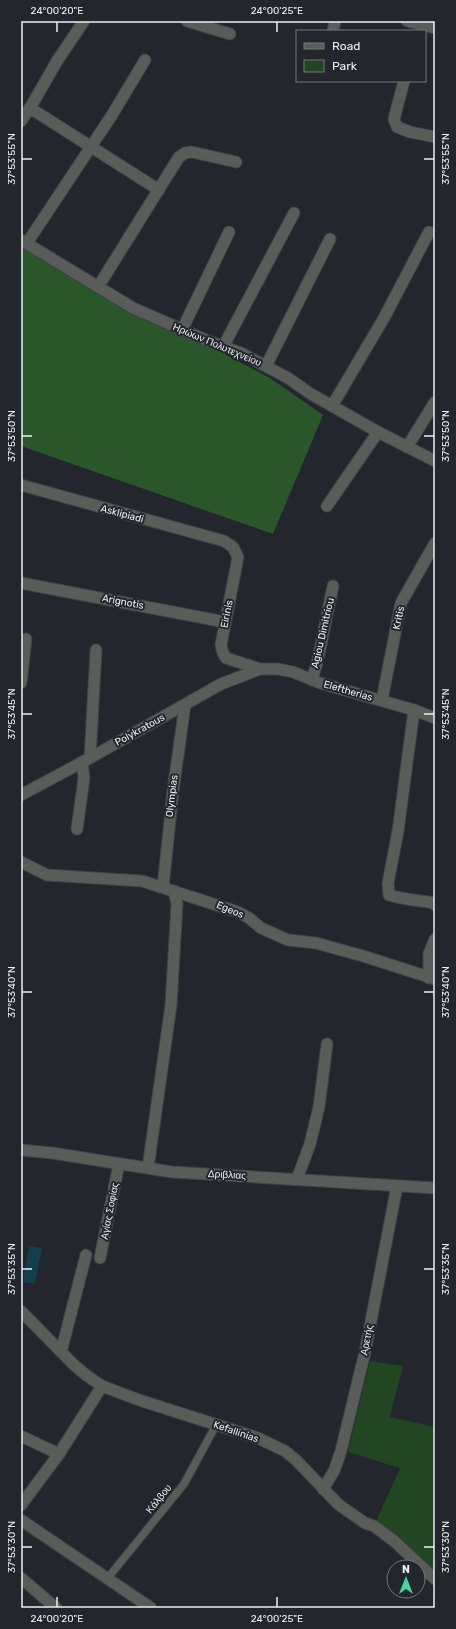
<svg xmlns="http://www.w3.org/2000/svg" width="456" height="1629" viewBox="0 0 456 1629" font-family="Rubik,sans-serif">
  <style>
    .green { fill: #224522 }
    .forest { fill: #2a572a }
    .water { fill: #133e4c }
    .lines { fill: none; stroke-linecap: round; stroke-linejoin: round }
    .service-casing { stroke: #3f4248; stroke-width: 9 }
    .minor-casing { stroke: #3f4248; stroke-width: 13 }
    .tertiary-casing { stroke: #3f4248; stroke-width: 13 }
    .service { stroke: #5a5c59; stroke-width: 7 }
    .minor { stroke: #5a5c59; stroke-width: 11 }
    .tertiary { stroke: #5a5c59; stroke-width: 11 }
    .ticks { fill: none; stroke: #edeff3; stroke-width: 1.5 }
    .labels { text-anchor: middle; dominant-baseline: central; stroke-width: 4; stroke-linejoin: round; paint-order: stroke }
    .street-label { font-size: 10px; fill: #edeff3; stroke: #23262c }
    .neatline { fill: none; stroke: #edeff3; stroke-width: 1.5 }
    .ticks-label { font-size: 10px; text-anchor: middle; fill: #edeff3 }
  </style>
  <rect width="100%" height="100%" fill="#23262c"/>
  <path class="green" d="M370,1361L403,1366L390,1417L435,1427V1582L374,1526L400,1468L348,1452Z"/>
  <path class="forest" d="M21,247L270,378L323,415L273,534L21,446Z"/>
  <path class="water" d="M29,1246L42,1248L35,1284L23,1282Z"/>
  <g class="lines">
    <g class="service-casing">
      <path id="service" d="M107,1579L184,1484L216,1425"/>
    </g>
    <g class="minor-casing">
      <g id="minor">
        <path d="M187,21L230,34"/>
        <path d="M407,21L435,28"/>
        <path d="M333,31L335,21"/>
        <path d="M404,81L394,119L397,127L410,132L435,137"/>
        <path d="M30,108L159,190"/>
        <path d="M21,121L30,108L57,61L84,21"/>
        <path d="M21,240L133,308L206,340L241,353L288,378L311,394L378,432L435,461"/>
        <path d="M27,243L112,115L145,60"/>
        <path d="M98,287L179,157L185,153L192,152L236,162"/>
        <path d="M182,330L229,232"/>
        <path d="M223,347L294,213"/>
        <path d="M266,366L330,239"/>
        <path d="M332,406L384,318L429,232"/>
        <path d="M407,447L435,402"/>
        <path d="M21,485L224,541L233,547L238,557L221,645L223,653L226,658L260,669H278L293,672L320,683L414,710L435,718"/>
        <path d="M327,506L378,432"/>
        <path d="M21,583L225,622"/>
        <path d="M312,680L318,659L333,586"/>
        <path d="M21,683L26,639"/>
        <path d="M382,700L401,603L435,543"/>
        <path d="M414,710L398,831L388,883L389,895C404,900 419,900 434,903L435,905"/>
        <path d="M90,758L96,650"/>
        <path d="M21,795L90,758L221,684L260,669"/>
        <path d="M77,829L84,778L82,762"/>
        <path d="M21,862L47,875L142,881L238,912L249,918L261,928L288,940L316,943L363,956L435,979"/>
        <path d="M163,887L173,791L185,705"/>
        <path d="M429,978V954L435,939"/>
        <path d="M148,1168L171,1005L177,904L174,891"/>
        <path d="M297,1179L310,1144L319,1107L327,1044"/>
        <path d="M100,1258L119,1164"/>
        <path d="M61,1352L86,1255"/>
        <path d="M21,1436L59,1454"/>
        <path d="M323,1489L334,1471L341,1451L365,1352L397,1186"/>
        <path d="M21,1505L59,1454L102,1386"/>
        <path d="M21,1520L151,1608"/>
        <path d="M21,1578L56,1608"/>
      </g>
    </g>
    <g class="tertiary-casing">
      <g id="tertiary">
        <path d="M21,1150L52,1153L172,1172L435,1188"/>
        <path d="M21,1311L73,1364L86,1375L102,1386L139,1400L258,1438L285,1451L296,1460L339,1505L365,1523L374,1526L394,1541L435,1579"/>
      </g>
    </g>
    <use href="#service" class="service"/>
    <use href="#minor" class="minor"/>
    <use href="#tertiary" class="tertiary"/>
  </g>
  <path class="ticks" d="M57,22V32M277,22V32M22,159H32M424,159H434M22,436H32M424,436H434M22,714H32M424,714H434M22,992H32M424,992H434M22,1269H32M424,1269H434M22,1547H32M424,1547H434M57,1597V1607M277,1597V1607"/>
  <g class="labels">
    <g class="street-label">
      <text transform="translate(217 345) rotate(23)">Ηρώων Πολυτεχνείου</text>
      <text transform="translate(122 514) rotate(15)">Asklipiadi</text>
      <text transform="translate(123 602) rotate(11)">Arignotis</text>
      <text transform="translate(227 614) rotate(-79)">Eirinis</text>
      <text transform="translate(399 618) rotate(-78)">Kritis</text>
      <text transform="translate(323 633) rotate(-77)">Agiou Dimitriou</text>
      <text transform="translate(348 691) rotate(16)">Eleftherias</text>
      <text transform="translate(140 730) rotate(-29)">Polykratous</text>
      <text transform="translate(172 796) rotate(-83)">Olympias</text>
      <text transform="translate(230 910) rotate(23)">Egeos</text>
      <text transform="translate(227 1175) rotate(3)">Δριβλιας</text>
      <text transform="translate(110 1211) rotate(-79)">Αγίας Σοφίας</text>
      <text transform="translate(367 1340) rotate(-79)">Αρετής</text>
      <text transform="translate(236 1432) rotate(19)">Kefallinias</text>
      <text transform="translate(159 1499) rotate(-51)">Κάλβου</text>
    </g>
  </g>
  <rect width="456" height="1629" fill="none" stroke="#23262c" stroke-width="44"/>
  <rect x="296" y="30" width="130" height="52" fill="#23262c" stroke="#74767c"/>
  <rect x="304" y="43" width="20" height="6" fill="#5a5c59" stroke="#74767c"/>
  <text x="332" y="50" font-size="12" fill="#edeff3">Road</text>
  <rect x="304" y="60" width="20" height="12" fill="#224522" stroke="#74767c"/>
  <text x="332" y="70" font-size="12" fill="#edeff3">Park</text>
  <g transform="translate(406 1579)"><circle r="19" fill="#23262c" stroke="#74767c"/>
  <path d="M0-3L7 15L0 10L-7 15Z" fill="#48d49d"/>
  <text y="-6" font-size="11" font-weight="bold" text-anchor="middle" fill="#edeff3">N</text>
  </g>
  <rect x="22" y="22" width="412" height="1585" class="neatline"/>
  <g class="ticks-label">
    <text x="57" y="14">24°00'20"E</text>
    <text x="277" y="14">24°00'25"E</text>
    <text transform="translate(11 159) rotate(-90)" y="4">37°53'55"N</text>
    <text transform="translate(445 159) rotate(-90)" y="4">37°53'55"N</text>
    <text transform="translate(11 436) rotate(-90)" y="4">37°53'50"N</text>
    <text transform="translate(445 436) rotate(-90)" y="4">37°53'50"N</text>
    <text transform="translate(11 714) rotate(-90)" y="4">37°53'45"N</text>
    <text transform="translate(445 714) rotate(-90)" y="4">37°53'45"N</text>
    <text transform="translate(11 992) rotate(-90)" y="4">37°53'40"N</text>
    <text transform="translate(445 992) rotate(-90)" y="4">37°53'40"N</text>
    <text transform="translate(11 1269) rotate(-90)" y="4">37°53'35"N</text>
    <text transform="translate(445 1269) rotate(-90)" y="4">37°53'35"N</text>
    <text transform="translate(11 1547) rotate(-90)" y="4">37°53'30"N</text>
    <text transform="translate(445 1547) rotate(-90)" y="4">37°53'30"N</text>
    <text x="57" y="1622">24°00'20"E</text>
    <text x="277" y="1622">24°00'25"E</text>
  </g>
</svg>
